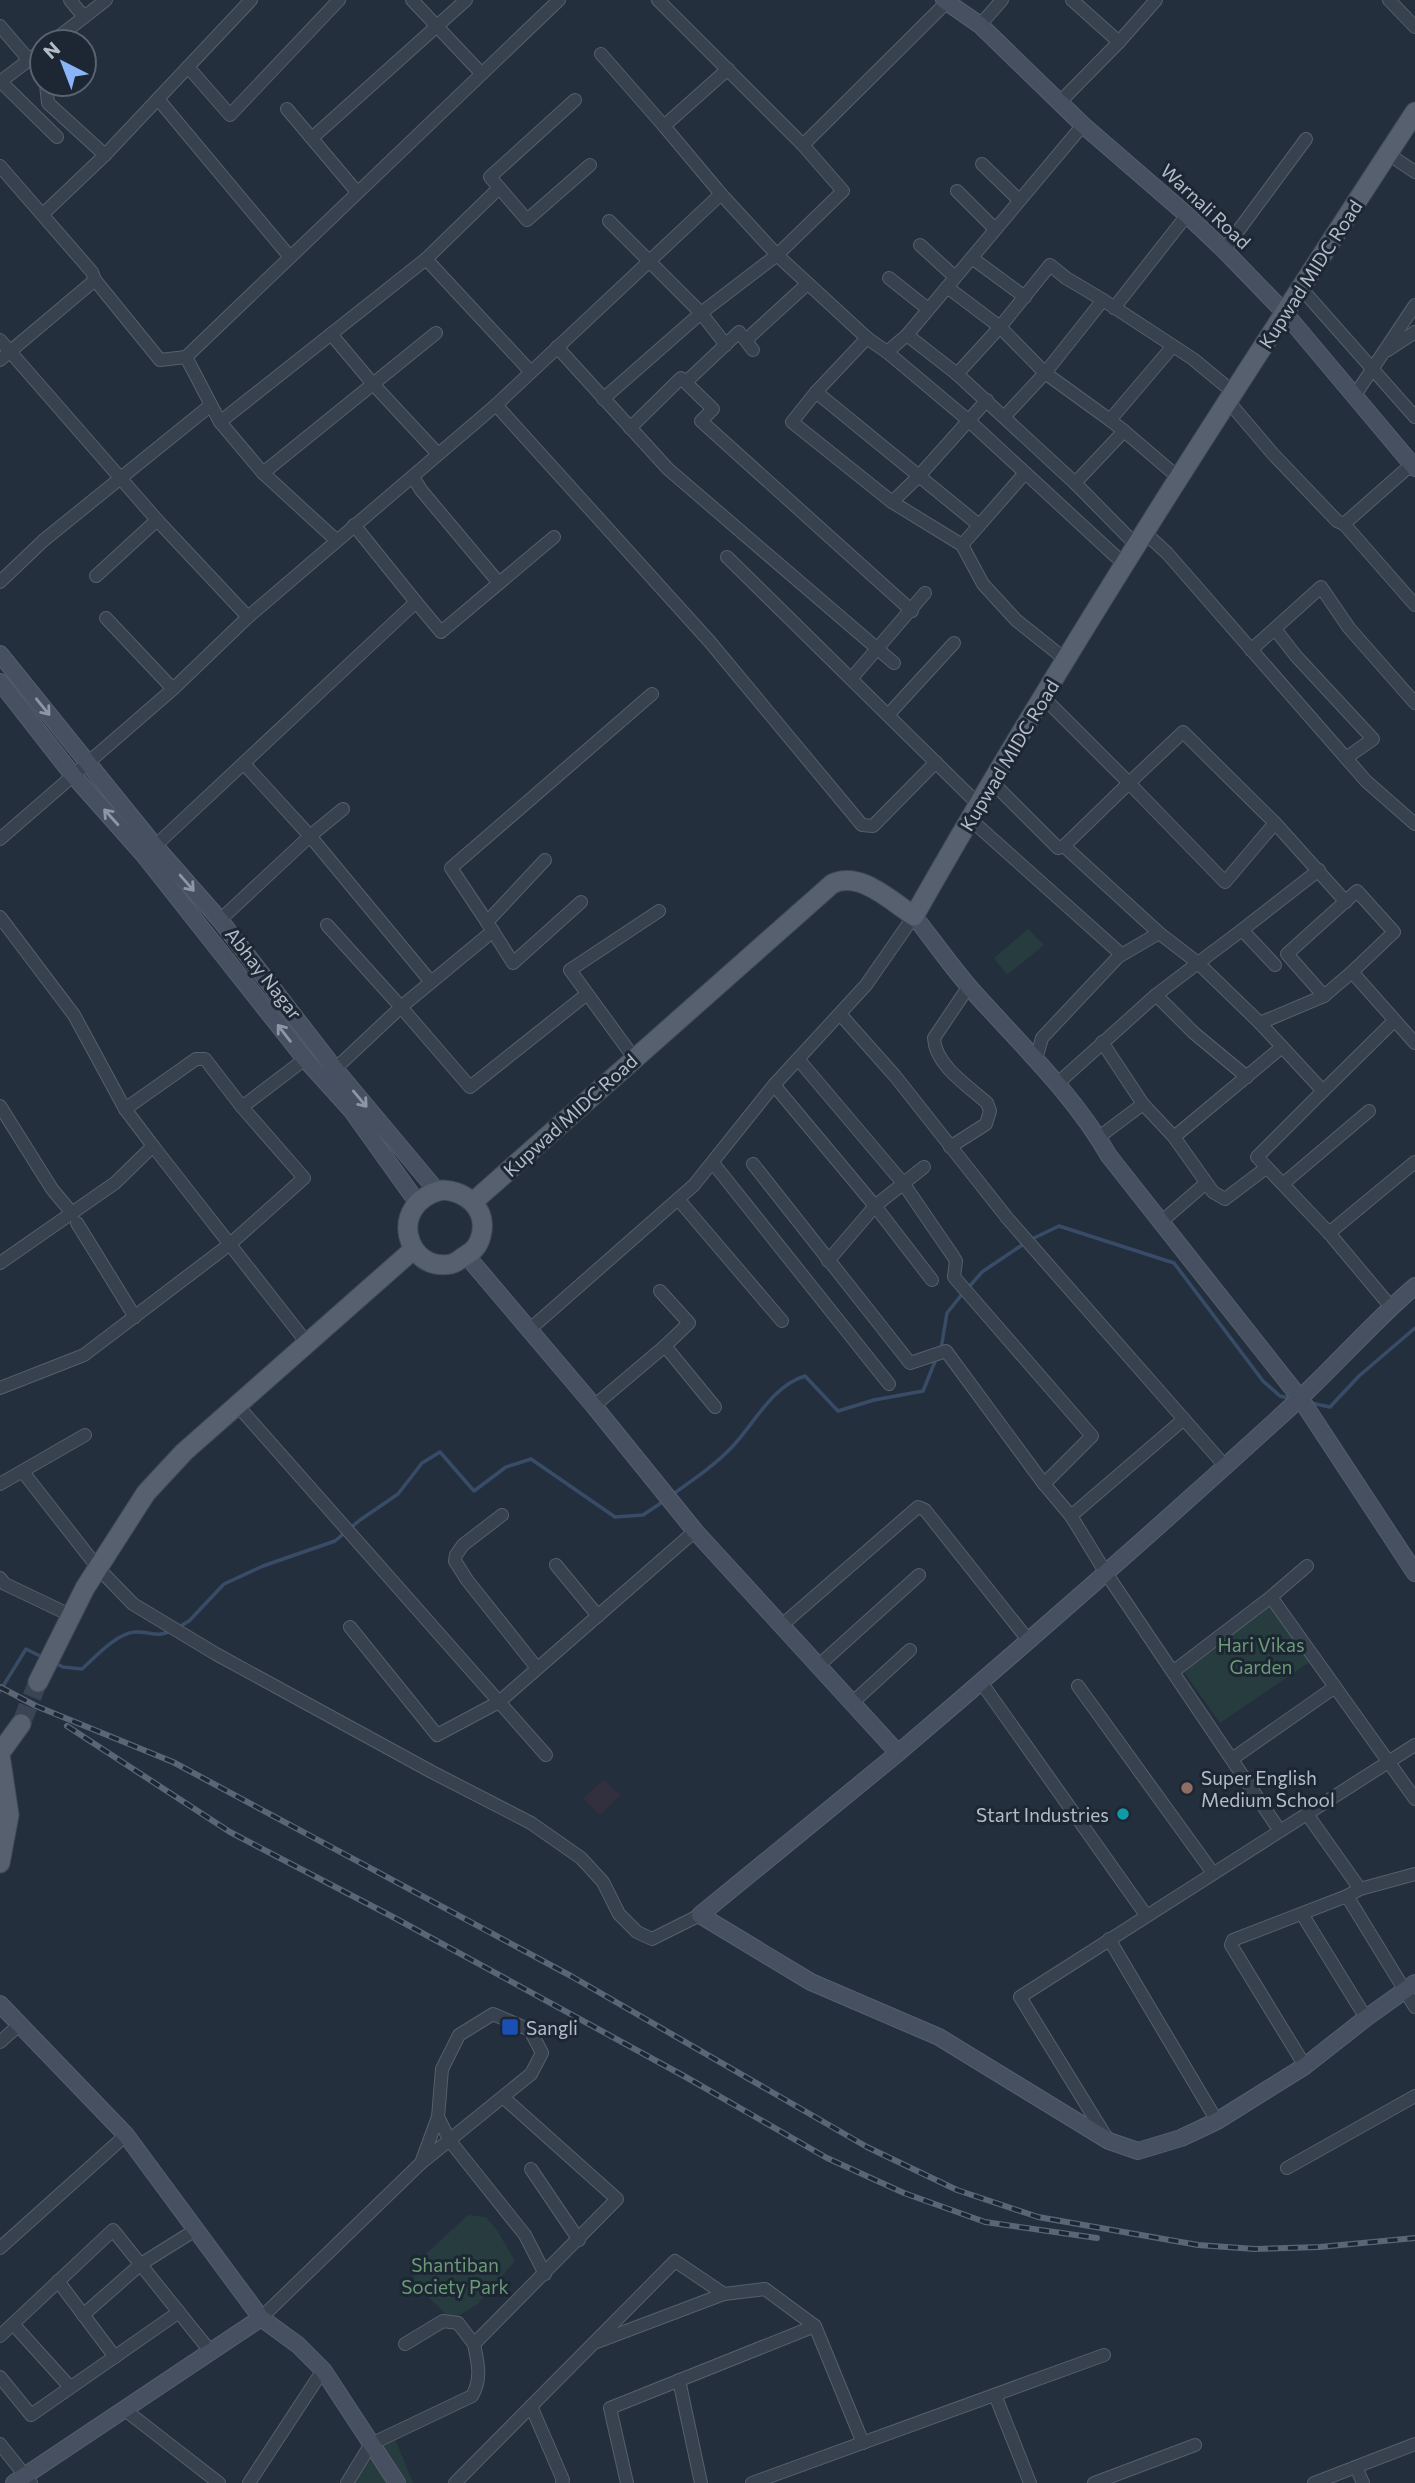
<svg xmlns="http://www.w3.org/2000/svg" width="1415" height="2483" viewBox="0 0 1415 2483" font-family="Commissioner,sans-serif">
  <style>
    .medical { fill: #32303f }
    .green { fill: #263c3f }
    .lines { fill: none; stroke-linecap: round; stroke-linejoin: round }
    .stream { stroke: #394c67; stroke-width: 3.5 }
    .primary-tunnel { stroke: #3a4453; stroke-width: 19; stroke-dasharray: 19 10; stroke-linecap: butt }
    .street-casing { stroke: #565f6c; stroke-width: 14 }
    .secondary-casing { stroke: #565f6c; stroke-width: 18 }
    .primary-casing { stroke: #414a57; stroke-width: 21 }
    .street { stroke: #38414e; stroke-width: 12 }
    .secondary { stroke: #465061; stroke-width: 16 }
    .primary { stroke: #56606e; stroke-width: 19 }
    .rail-casing { stroke: #5a6575; stroke-width: 6 }
    .rail { stroke: #1d2633; stroke-width: 3.5; stroke-dasharray: 10; stroke-linecap: butt }
    .oneway { stroke: #8e96a5 }
    .education-dot { fill: #8d6e63; stroke: #1d2633; stroke-width: 2.5 }
    .culture-dot { fill: #0f9aa8; stroke: #1d2633; stroke-width: 2.5 }
    .transit-dot { fill: #1a4fb4; stroke: #1d2633; stroke-width: 2.5 }
    .labels { text-anchor: middle; dominant-baseline: central; stroke-width: 6; stroke-linejoin: round; paint-order: stroke }
    .street-label { font-size: 19px; fill: #b4bcc9; stroke: #1d2633 }
    .park-label { font-size: 19px; fill: #6b9a76; stroke: #1d2633 }
    .poi-label { font-size: 19px; fill: #b4bcc9; stroke: #1d2633; text-anchor: start }
  </style>
  <rect width="100%" height="100%" fill="#242f3e"/>
  <path class="medical" d="M604,1780L620,1795L600,1815L583,1798Z"/>
  <g class="green">
    <path d="M1028,929L1044,945L1007,975L994,958Z"/>
    <path d="M1270,1606L1311,1661L1220,1723L1184,1672Z"/>
    <path d="M468,2215L486,2217L497,2230L515,2261L478,2304L451,2320L414,2282L413,2266Z"/>
    <path d="M393,2434L413,2483H350Z"/>
  </g>
  <g class="lines">
    <g class="stream">
      <path d="M1032,1239L1059,1226L1174,1263L1263,1381L1280,1396L1293,1399"/>
      <path d="M968,1288L982,1272L1025,1243"/>
      <path d="M941,1349L947,1313L963,1293"/>
      <path d="M1311,1403L1330,1407L1359,1376L1415,1328"/>
      <path d="M673,1494C693,1480 715,1465 732,1447C754,1424 772,1386 805,1376L838,1411L874,1400L923,1391L936,1359"/>
      <path d="M179,1627L189,1621L224,1584L263,1566L335,1541L360,1520L398,1494L422,1463L440,1452L474,1491L506,1467L531,1459L615,1517L643,1515L664,1501"/>
      <path d="M55,1663L63,1667L82,1669C95,1657 117,1633 135,1632C151,1631 157,1639 172,1630"/>
      <path d="M0,1691L26,1649L42,1657"/>
    </g>
    <path class="primary-tunnel" d="M21,1724L38,1682"/>
    <g class="street-casing">
      <g id="street">
        <path d="M70,0L84,17"/>
        <path d="M412,0L481,73"/>
        <path d="M1072,0L1119,42"/>
        <path d="M1389,0L1415,27"/>
        <path d="M980,25L1002,0"/>
        <path d="M0,26L29,60"/>
        <path d="M52,42L106,0"/>
        <path d="M601,54L664,126"/>
        <path d="M188,67L230,115L339,0"/>
        <path d="M728,69L664,126L721,194L777,255L867,338"/>
        <path d="M0,81L57,137"/>
        <path d="M0,82L42,50"/>
        <path d="M46,84L48,103L105,155"/>
        <path d="M158,99L290,257"/>
        <path d="M575,100L490,177L527,220L590,165"/>
        <path d="M1060,102L1119,42L1156,0"/>
        <path d="M287,109L357,192"/>
        <path d="M312,138L466,0"/>
        <path d="M803,145L949,0"/>
        <path d="M1388,154L1415,172"/>
        <path d="M982,164L1019,200"/>
        <path d="M0,166L92,272L95,280L160,360L186,357"/>
        <path d="M957,191L995,229"/>
        <path d="M43,214L105,155L251,0"/>
        <path d="M609,221L701,313L726,345"/>
        <path d="M920,245L955,277"/>
        <path d="M1224,250L1306,139"/>
        <path d="M972,258L1025,297"/>
        <path d="M426,259L530,371"/>
        <path d="M889,278L928,309"/>
        <path d="M947,287L1000,327L1045,373L1103,300L1193,359L1233,392"/>
        <path d="M1300,287L1415,417"/>
        <path d="M1114,308L1187,215"/>
        <path d="M331,334L373,384L438,454"/>
        <path d="M907,335L957,374L1075,483"/>
        <path d="M0,340L157,520L248,617"/>
        <path d="M746,340L805,286"/>
        <path d="M557,347L668,469L894,663"/>
        <path d="M1388,350L1415,332"/>
        <path d="M887,352L968,420L1124,564"/>
        <path d="M0,360L95,280"/>
        <path d="M957,374L1000,327L1050,265L1066,278L1103,300"/>
        <path d="M686,382L739,332L753,350"/>
        <path d="M816,392L979,525"/>
        <path d="M1355,395L1415,305"/>
        <path d="M603,399L701,313L777,255L843,191L803,145L658,0"/>
        <path d="M987,400L918,477L892,502L962,545L983,584L1016,620L1066,660"/>
        <path d="M1228,401L1273,454L1337,521L1344,524L1415,605"/>
        <path d="M496,405L710,642L862,825L873,826L936,762"/>
        <path d="M1005,416L1045,373L1110,420"/>
        <path d="M220,422L186,357L559,0"/>
        <path d="M630,428L681,378L713,409L701,421L912,611"/>
        <path d="M1124,431L1179,478"/>
        <path d="M263,473L436,333"/>
        <path d="M413,477L421,490L499,583"/>
        <path d="M892,502L792,422L816,392L867,338L887,352L907,335L1083,125"/>
        <path d="M1344,524L1412,464"/>
        <path d="M354,525L416,602"/>
        <path d="M1144,532L1167,553L1366,781L1415,824"/>
        <path d="M336,540L263,473L220,422L426,259L499,188"/>
        <path d="M962,545L1025,473"/>
        <path d="M1136,545L1075,483L1124,431L1110,420L1173,346"/>
        <path d="M727,557L979,805"/>
        <path d="M96,576L157,520"/>
        <path d="M0,582L44,540L211,405"/>
        <path d="M106,618L173,689"/>
        <path d="M1275,629L1296,656L1373,739L1346,758"/>
        <path d="M1251,650L1321,587L1349,628L1415,703"/>
        <path d="M851,679L925,593"/>
        <path d="M888,715L954,643"/>
        <path d="M1183,732L1275,823L1225,882L1129,783Z"/>
        <path d="M993,783L1058,848L1064,846L1129,783L1044,698"/>
        <path d="M343,809L310,836L431,982"/>
        <path d="M970,819L1121,954L1042,1038L1036,1059"/>
        <path d="M1275,823L1346,902"/>
        <path d="M0,839L173,689L248,617L496,405L721,194"/>
        <path d="M155,846L416,602L441,632L554,537"/>
        <path d="M545,860L487,922L513,963L581,902"/>
        <path d="M0,917L74,1015L125,1109L153,1146L115,1183L0,1263"/>
        <path d="M220,920L310,836L246,766"/>
        <path d="M487,922L451,868L652,694"/>
        <path d="M327,925L401,1007L335,1069"/>
        <path d="M1242,930L1198,963L1260,1023"/>
        <path d="M493,931L401,1007L470,1087L587,994"/>
        <path d="M1118,957L1159,933"/>
        <path d="M1275,965L1242,930L1319,870"/>
        <path d="M1156,995L1194,1033L1247,1077"/>
        <path d="M1324,996L1287,954L1357,891L1394,932L1352,972"/>
        <path d="M840,1014L895,1076L1008,1219L1225,1466"/>
        <path d="M1394,1021L1323,1091L1260,1023L1324,996L1352,972L1415,1043"/>
        <path d="M1102,1042L1143,1104"/>
        <path d="M634,1058L570,970L659,911"/>
        <path d="M798,1059L903,1183L953,1256L956,1261L954,1277L1092,1436L1044,1484L1071,1516"/>
        <path d="M1058,1083L1156,995L1198,963L1159,933L1064,846"/>
        <path d="M774,1085L875,1206L932,1280"/>
        <path d="M1323,1091L1257,1157L1329,1233L1391,1307"/>
        <path d="M0,1106L52,1189L72,1213"/>
        <path d="M242,1107L305,1059"/>
        <path d="M1099,1137L1143,1104L1174,1137"/>
        <path d="M153,1146L307,1343"/>
        <path d="M950,1147L986,1124L990,1111L987,1103C968,1086 935,1065 934,1038L969,986"/>
        <path d="M713,1163L889,1384"/>
        <path d="M753,1164L910,1363L946,1351L1044,1484"/>
        <path d="M1266,1168L1225,1199L1213,1192L1174,1137L1282,1047"/>
        <path d="M1284,1183L1369,1111"/>
        <path d="M678,1199L782,1321"/>
        <path d="M1161,1222L1206,1183"/>
        <path d="M77,1223L135,1317"/>
        <path d="M1329,1233L1415,1162"/>
        <path d="M828,1261L875,1206L924,1167"/>
        <path d="M660,1291L689,1323L665,1346"/>
        <path d="M529,1330L694,1185L774,1085L866,985L914,916"/>
        <path d="M0,1388L84,1355L230,1244L304,1178L242,1107L205,1059H196L125,1109"/>
        <path d="M237,1405L546,1755"/>
        <path d="M594,1406L665,1346L715,1407"/>
        <path d="M1184,1419L1071,1516L1106,1573L1280,1831"/>
        <path d="M23,1472L98,1568L133,1604L216,1654L432,1772L531,1823L581,1858L603,1882L619,1914L637,1932L652,1939L700,1915"/>
        <path d="M0,1484L85,1435"/>
        <path d="M502,1515L463,1545L456,1555L455,1561L467,1580L537,1668"/>
        <path d="M556,1565L598,1616"/>
        <path d="M0,1578L5,1584L70,1615"/>
        <path d="M1271,1597L1307,1566"/>
        <path d="M782,1625L918,1507L925,1510L1029,1641"/>
        <path d="M350,1627L437,1735L499,1702L695,1531"/>
        <path d="M818,1666L919,1575"/>
        <path d="M1174,1671L1271,1597L1415,1799"/>
        <path d="M981,1682L1146,1915"/>
        <path d="M1078,1686L1213,1873"/>
        <path d="M852,1703L910,1650"/>
        <path d="M1232,1759L1335,1687"/>
        <path d="M1307,1814L1360,1889L1347,1896L1415,2007"/>
        <path d="M1360,1889L1415,1874"/>
        <path d="M1302,1914L1366,2018"/>
        <path d="M1109,1939L1217,2121"/>
        <path d="M0,2042L18,2026"/>
        <path d="M1305,2066L1231,1945L1233,1940L1347,1896"/>
        <path d="M438,2117L450,2141L525,2235L545,2274"/>
        <path d="M1108,2140L1020,1997L1415,1745"/>
        <path d="M1287,2168L1415,2096"/>
        <path d="M531,2169L579,2240"/>
        <path d="M0,2248L126,2135"/>
        <path d="M58,2281L115,2357"/>
        <path d="M83,2315L141,2264L197,2229"/>
        <path d="M261,2318L421,2163L531,2074L542,2053L530,2030L493,2014L459,2035L442,2069L438,2117L421,2163"/>
        <path d="M13,2324L70,2387"/>
        <path d="M815,2326L863,2443"/>
        <path d="M0,2336L113,2230L210,2351"/>
        <path d="M597,2342L724,2294"/>
        <path d="M405,2344L443,2321L458,2323L474,2344"/>
        <path d="M0,2377L31,2415L179,2312"/>
        <path d="M679,2380L701,2483"/>
        <path d="M995,2395L1030,2483"/>
        <path d="M531,2406L563,2480L562,2483"/>
        <path d="M125,2410L219,2483"/>
        <path d="M0,2444L31,2483"/>
        <path d="M1356,2467L1363,2483"/>
        <path d="M249,2483L323,2370"/>
        <path d="M347,2483L371,2444L472,2396C482,2379 478,2363 474,2344L617,2199L504,2098"/>
        <path d="M455,2483L675,2261L724,2294L765,2289L815,2326L610,2408L627,2483"/>
        <path d="M752,2483L1104,2355"/>
        <path d="M1094,2483L1195,2445"/>
        <path d="M1314,2483L1415,2444"/>
      </g>
    </g>
    <g class="secondary-casing">
      <g id="secondary">
        <path d="M944,0L980,25L1083,125L1187,215L1224,250L1284,312L1415,468"/>
        <path d="M0,654L155,846L220,920L335,1069L437,1191"/>
        <path d="M0,682L72,774L143,854L305,1059L352,1111L417,1202"/>
        <path d="M914,916C933,940 951,966 971,989C1019,1043 1073,1093 1109,1156L1300,1398L1415,1573"/>
        <path d="M466,1255L594,1406L695,1531L898,1753L700,1915L811,1982L939,2037L1109,2141L1138,2151L1181,2138L1217,2121L1305,2066L1366,2018L1415,1983"/>
        <path d="M898,1753C1033,1638 1166,1521 1297,1401C1337,1364 1373,1322 1415,1286"/>
        <path d="M0,2004L126,2135L261,2318"/>
        <path d="M14,2483L261,2318L298,2345L323,2370L397,2483"/>
      </g>
    </g>
    <g class="primary-casing">
      <g id="primary">
        <path d="M442,1190C466,1191 488,1209 481,1236C478,1247 473,1251 465,1256C460,1259 456,1263 451,1264C406,1273 386,1204 442,1190Z"/>
        <path d="M473,1202L832,884C860,870 892,902 914,916C1070,641 1243,376 1415,112"/>
        <path d="M38,1682L85,1588L146,1493L184,1452L414,1249"/>
        <path d="M0,1753L21,1724"/>
        <path d="M0,1755L9,1815L0,1863"/>
      </g>
    </g>
    <use href="#street" class="street"/>
    <use href="#secondary" class="secondary"/>
    <use href="#primary" class="primary"/>
    <g class="rail-casing">
      <g id="rail">
        <path d="M0,1687L36,1706L173,1762L571,1976L867,2147L957,2190L1038,2217L1198,2245L1255,2249L1320,2247L1415,2238"/>
        <path d="M67,1726L230,1832L393,1917L684,2076L827,2158L904,2193L985,2222L1097,2238"/>
      </g>
    </g>
    <use href="#rail" class="rail"/>
  </g>
  <defs><path id="oneway-shaft" d="M-6 0H5M1.5-3L5.5 0L1.5 3" fill="none" stroke-width="1.6" stroke-linecap="round" stroke-linejoin="round" transform="scale(1.75)"/></defs>
  <g class="oneway">
    <use href="#oneway-shaft" transform="translate(43 707) rotate(51)"/>
    <use href="#oneway-shaft" transform="translate(111 817) rotate(-132)"/>
    <use href="#oneway-shaft" transform="translate(187 883) rotate(49)"/>
    <use href="#oneway-shaft" transform="translate(284 1033) rotate(-128)"/>
    <use href="#oneway-shaft" transform="translate(360 1099) rotate(50)"/>
  </g>
  <circle class="education-dot" cx="1187" cy="1788" r="7"/>
  <circle class="culture-dot" cx="1123" cy="1814" r="7"/>
  <rect class="transit-dot" x="501" y="2018" width="18" height="18" rx="3.5"/>
  <g class="labels">
    <g class="street-label">
      <text transform="translate(1206 206) rotate(43)">Warnali Road</text>
      <text transform="translate(1310 274) rotate(-57)">Kupwad MIDC Road</text>
      <text transform="translate(1009 755) rotate(-59)">Kupwad MIDC Road</text>
      <text transform="translate(264 973) rotate(52)">Abhay Nagar</text>
      <text transform="translate(570 1115) rotate(-42)">Kupwad MIDC Road</text>
    </g>
    <g class="park-label">
      <text x="1261" y="1644">Hari Vikas<tspan x="1261" dy="22">Garden</tspan></text>
      <text x="455" y="2264">Shantiban<tspan x="455" dy="22">Society Park</tspan></text>
    </g>
    <g class="poi-label">
      <text x="1201" y="1777">Super English<tspan x="1201" dy="22">Medium School</tspan></text>
      <text x="1109" y="1814" text-anchor="end">Start Industries</text>
      <text x="526" y="2027">Sangli</text>
    </g>
  </g>
  <g transform="translate(63 63) rotate(318)"><circle r="33" fill="#1d2633" stroke="#59626f" stroke-width="2"/>
  <path d="M0-5L12 26L0 18L-12 26Z" fill="#8ab4f8"/>
  <text y="-10" font-size="19" font-weight="bold" text-anchor="middle" fill="#b4bcc9">N</text>
  </g>
</svg>
